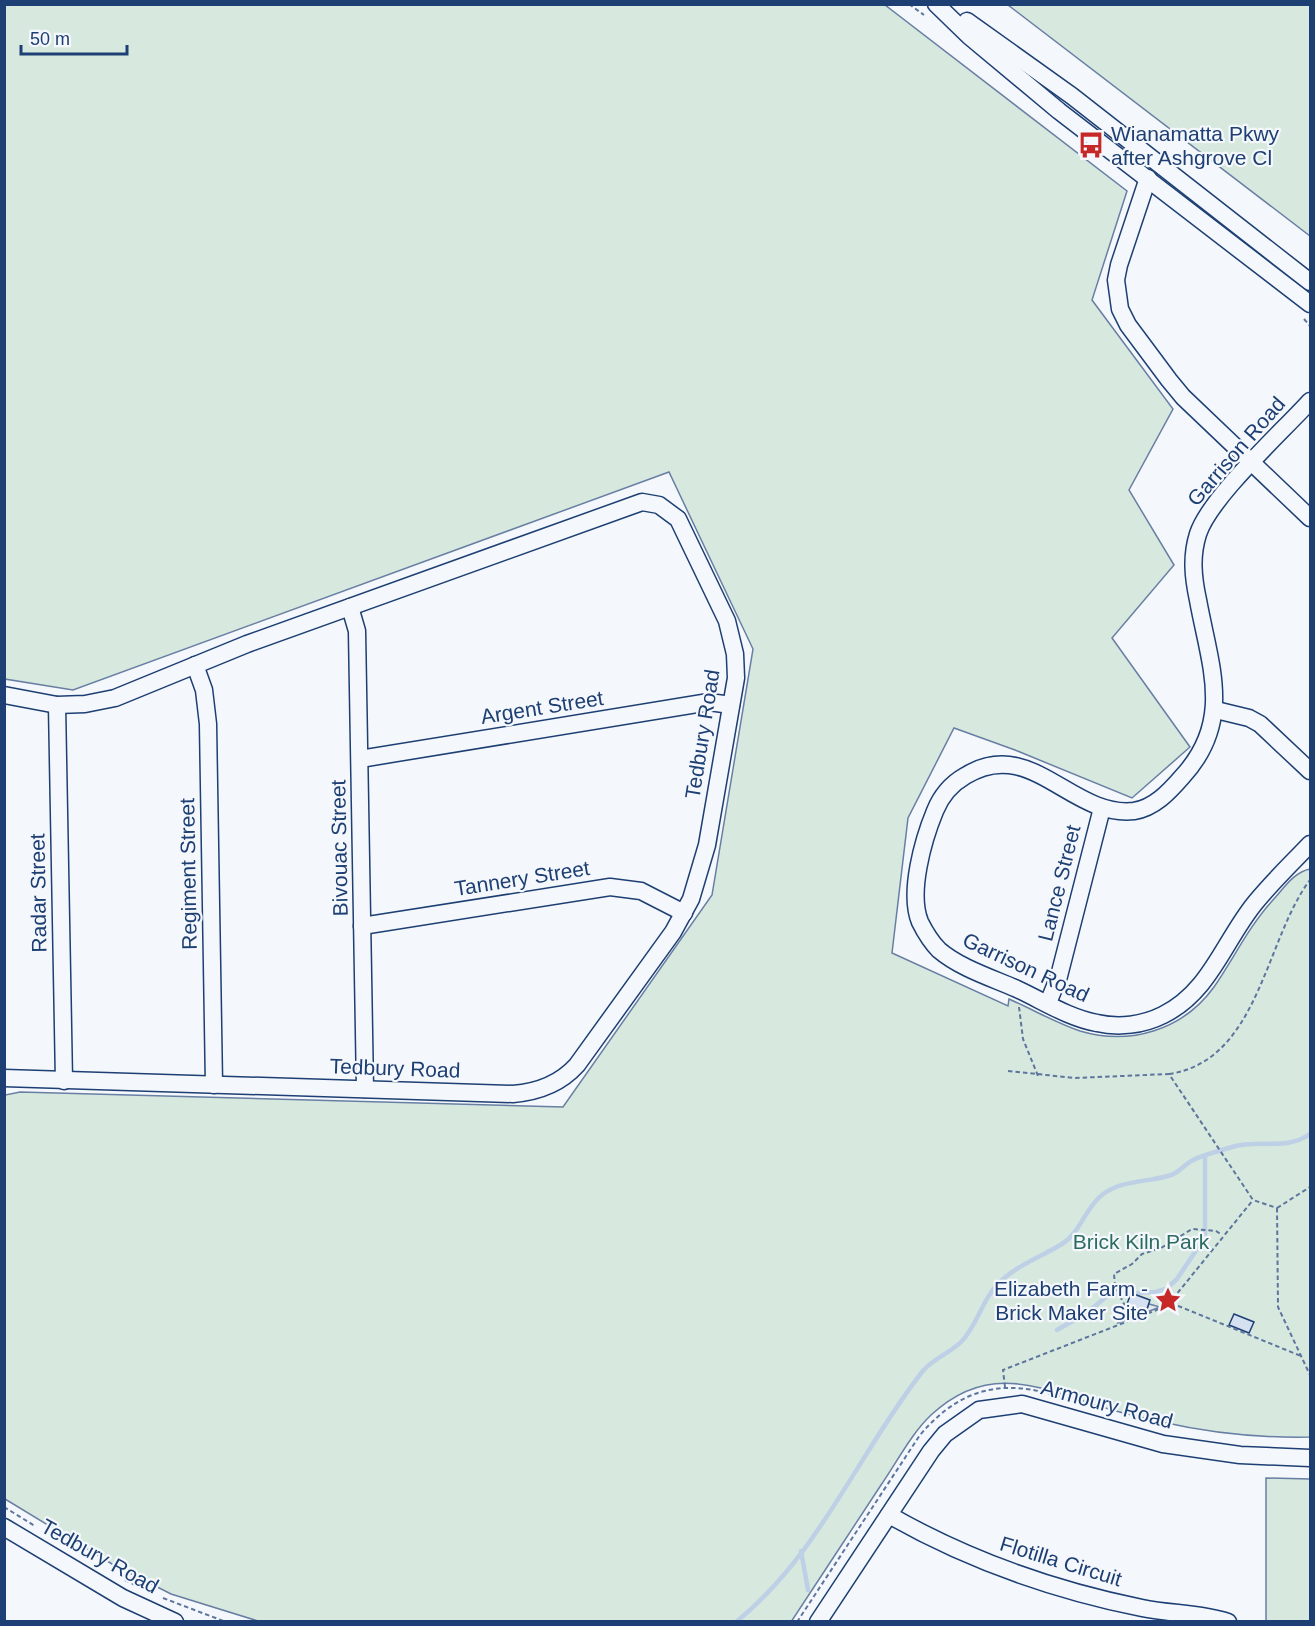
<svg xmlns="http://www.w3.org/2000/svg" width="1315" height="1626" viewBox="0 0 1315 1626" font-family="Arial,sans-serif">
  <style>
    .green { fill: #d7e8df; stroke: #687fa3; stroke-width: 1.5 }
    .parking { fill: #e3e8f0; stroke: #687fa3; stroke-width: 1.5 }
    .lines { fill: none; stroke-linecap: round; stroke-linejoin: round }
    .stream { stroke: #bed0e5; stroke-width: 4.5 }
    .building { fill: #d5e0f0; stroke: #1d3f73; stroke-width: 1.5 }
    .minor-casing { stroke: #1d3f73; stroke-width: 19 }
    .path { stroke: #5e769c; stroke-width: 2; stroke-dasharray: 4.5 3; stroke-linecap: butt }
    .minor { stroke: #f4f7fb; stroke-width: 16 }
    .labels { text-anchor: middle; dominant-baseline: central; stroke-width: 4.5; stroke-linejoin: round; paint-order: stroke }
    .poi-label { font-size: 21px; fill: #1d3f73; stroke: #f4f7fb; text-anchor: start }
    .street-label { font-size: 21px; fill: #1d3f73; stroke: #f4f7fb }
    .park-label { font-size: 21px; fill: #2c6c60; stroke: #f4f7fb }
  </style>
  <rect width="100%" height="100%" fill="#f4f7fb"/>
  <g class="green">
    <path d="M4,5H885L1127,191L1092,300L1173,409L1129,490L1174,565L1112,638L1190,747L1132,798L1015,750L954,728L908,818L892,953L1008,1006L1009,999C1032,1009 1056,1023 1080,1031C1130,1046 1183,1030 1214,987C1234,958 1249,926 1273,900C1284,888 1294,872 1310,869V1437C1261,1438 1210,1433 1162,1422C1144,1418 1126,1414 1109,1409C1044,1390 991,1359 931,1415C911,1434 897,1462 881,1485C851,1531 821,1576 791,1622L258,1621L171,1594L112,1564L5,1499V1095L20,1092L563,1107L712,895L753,649L669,472L73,690L5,679Z"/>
    <path d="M1008,5H1310V236Z"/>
    <path d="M1266,1478L1310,1479V1621H1266Z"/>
  </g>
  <path class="parking" d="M1127,1304L1146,1311L1149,1304L1160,1307L1118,1323Z"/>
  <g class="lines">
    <g class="stream">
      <path d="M1057,1330L1087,1313L1108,1295L1155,1292L1166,1289L1177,1279L1205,1237V1156"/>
      <path d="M801,1551L808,1590"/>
      <path d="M736,1622C818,1556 858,1454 922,1372C932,1359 950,1353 961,1342C978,1325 982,1298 1001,1281C1019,1264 1041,1257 1062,1244C1081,1232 1085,1208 1102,1195C1122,1179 1148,1183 1171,1175C1180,1172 1185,1164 1193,1160C1205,1154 1220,1151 1232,1147C1259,1139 1286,1151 1310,1134"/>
    </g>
  </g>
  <g class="building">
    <path d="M1131,1293L1150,1300L1146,1312L1127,1304Z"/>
    <path d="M1234,1314L1254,1322L1249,1333L1229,1325Z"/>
  </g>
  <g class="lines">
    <g class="minor-casing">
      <g id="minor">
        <path d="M936,4L969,36L1059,111L1310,304"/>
        <path d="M967,21L1072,96L1310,282"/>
        <path d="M1148,178L1119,265L1116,280L1120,309L1128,325L1169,380L1183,397L1310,518"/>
        <path d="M1310,401C1282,432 1210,497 1198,534C1191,556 1193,577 1198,600C1210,666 1234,721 1182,777C1169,792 1154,808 1134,811C1071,818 1031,735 965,776C951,784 941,796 935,811C923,840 908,893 920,922C925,932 931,942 939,950C960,968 992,978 1017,989C1043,1001 1069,1018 1097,1023C1119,1028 1143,1025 1163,1015C1210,992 1224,941 1255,903C1272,882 1292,863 1310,844"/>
        <path d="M350,607L357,631L365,1089"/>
        <path d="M195,665L204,690L208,724L214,1085"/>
        <path d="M4,695L57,705L85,704L115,698L247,644L642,502L659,505L678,519L727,621L735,654L736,678L707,845L691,899L673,932L577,1065C560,1084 537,1092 513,1094L4,1078"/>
        <path d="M57,705L64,1081"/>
        <path d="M1216,710L1249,718L1260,724L1310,771"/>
        <path d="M360,759L709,702L731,705"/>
        <path d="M362,926L610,887L641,891L684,913"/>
        <path d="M1048,1003L1059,976L1102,808"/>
        <path d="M889,1515C968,1560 1053,1590 1142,1608C1171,1614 1201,1613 1228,1622"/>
        <path d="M4,1527L123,1598L175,1622"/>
        <path d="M818,1622L931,1451L945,1434L979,1410L1022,1404L1163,1444L1240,1455L1310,1458"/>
      </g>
    </g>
    <g class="path">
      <path d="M909,4L924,15"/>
      <path d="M1304,319L1310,326"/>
      <path d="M1019,1007L1023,1039L1038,1076"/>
      <path d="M1008,1071L1075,1078L1169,1074L1253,1200L1277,1208"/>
      <path d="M1169,1074C1259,1061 1265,939 1310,880"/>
      <path d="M1277,1208L1278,1307L1310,1375"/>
      <path d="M1277,1208L1310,1187"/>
      <path d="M1171,1303L1301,1356"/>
      <path d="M1132,1320L1115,1286L1114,1274L1132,1264L1142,1254L1161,1248L1192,1229L1216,1231L1222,1235"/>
      <path d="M1005,1387L1003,1370L1167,1306L1253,1200"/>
      <path d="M4,1507L35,1526"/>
      <path d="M125,1580L141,1588"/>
      <path d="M163,1598L226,1622"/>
      <path d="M797,1622L920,1435C965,1382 1012,1378 1075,1402"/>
    </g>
    <use href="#minor" class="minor"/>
  </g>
  <defs>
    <g id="bus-bare" transform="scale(2.07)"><path d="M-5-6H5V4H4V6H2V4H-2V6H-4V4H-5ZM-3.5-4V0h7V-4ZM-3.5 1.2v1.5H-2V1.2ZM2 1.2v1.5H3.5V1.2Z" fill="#c62828" stroke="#f4f7fb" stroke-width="2.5" paint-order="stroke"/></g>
    <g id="sight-bare" transform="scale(2.07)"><path d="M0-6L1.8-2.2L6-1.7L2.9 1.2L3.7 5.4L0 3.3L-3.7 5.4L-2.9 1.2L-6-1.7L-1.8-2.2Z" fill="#c62828" stroke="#f4f7fb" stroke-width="2.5" paint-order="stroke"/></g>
  </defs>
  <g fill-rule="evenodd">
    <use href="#bus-bare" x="1091" y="145"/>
    <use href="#sight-bare" x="1168" y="1300"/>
  </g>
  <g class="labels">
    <g class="poi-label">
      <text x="1111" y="133">Wianamatta Pkwy<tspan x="1111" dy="24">after Ashgrove Cl</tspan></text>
      <text x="1148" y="1288" text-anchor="end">Elizabeth Farm -<tspan x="1148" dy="24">Brick Maker Site</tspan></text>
    </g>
    <g class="street-label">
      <text transform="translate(1236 451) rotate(-49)">Garrison Road</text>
      <text transform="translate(542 707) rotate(-9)">Argent Street</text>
      <text transform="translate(702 734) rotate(-81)">Tedbury Road</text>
      <text transform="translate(339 848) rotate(-91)">Bivouac Street</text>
      <text transform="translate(188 874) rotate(-91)">Regiment Street</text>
      <text transform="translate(522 878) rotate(-9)">Tannery Street</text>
      <text transform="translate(1059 883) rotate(-76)">Lance Street</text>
      <text transform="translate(38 893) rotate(-91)">Radar Street</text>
      <text transform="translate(1026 967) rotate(25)">Garrison Road</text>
      <text transform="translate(395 1068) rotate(2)">Tedbury Road</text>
      <text transform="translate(1107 1404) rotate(15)">Armoury Road</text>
      <text transform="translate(100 1556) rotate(29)">Tedbury Road</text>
      <text transform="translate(1061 1561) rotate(17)">Flotilla Circuit</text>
    </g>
    <g class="park-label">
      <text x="1141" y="1241">Brick Kiln Park</text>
    </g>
  </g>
  <rect width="1315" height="1626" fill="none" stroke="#1d3f73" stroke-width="12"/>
  <path d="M21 45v9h106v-9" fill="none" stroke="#1d3f73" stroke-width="3"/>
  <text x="30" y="45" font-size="18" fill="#1d3f73" stroke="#f4f7fb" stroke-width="4.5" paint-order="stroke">50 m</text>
</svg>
